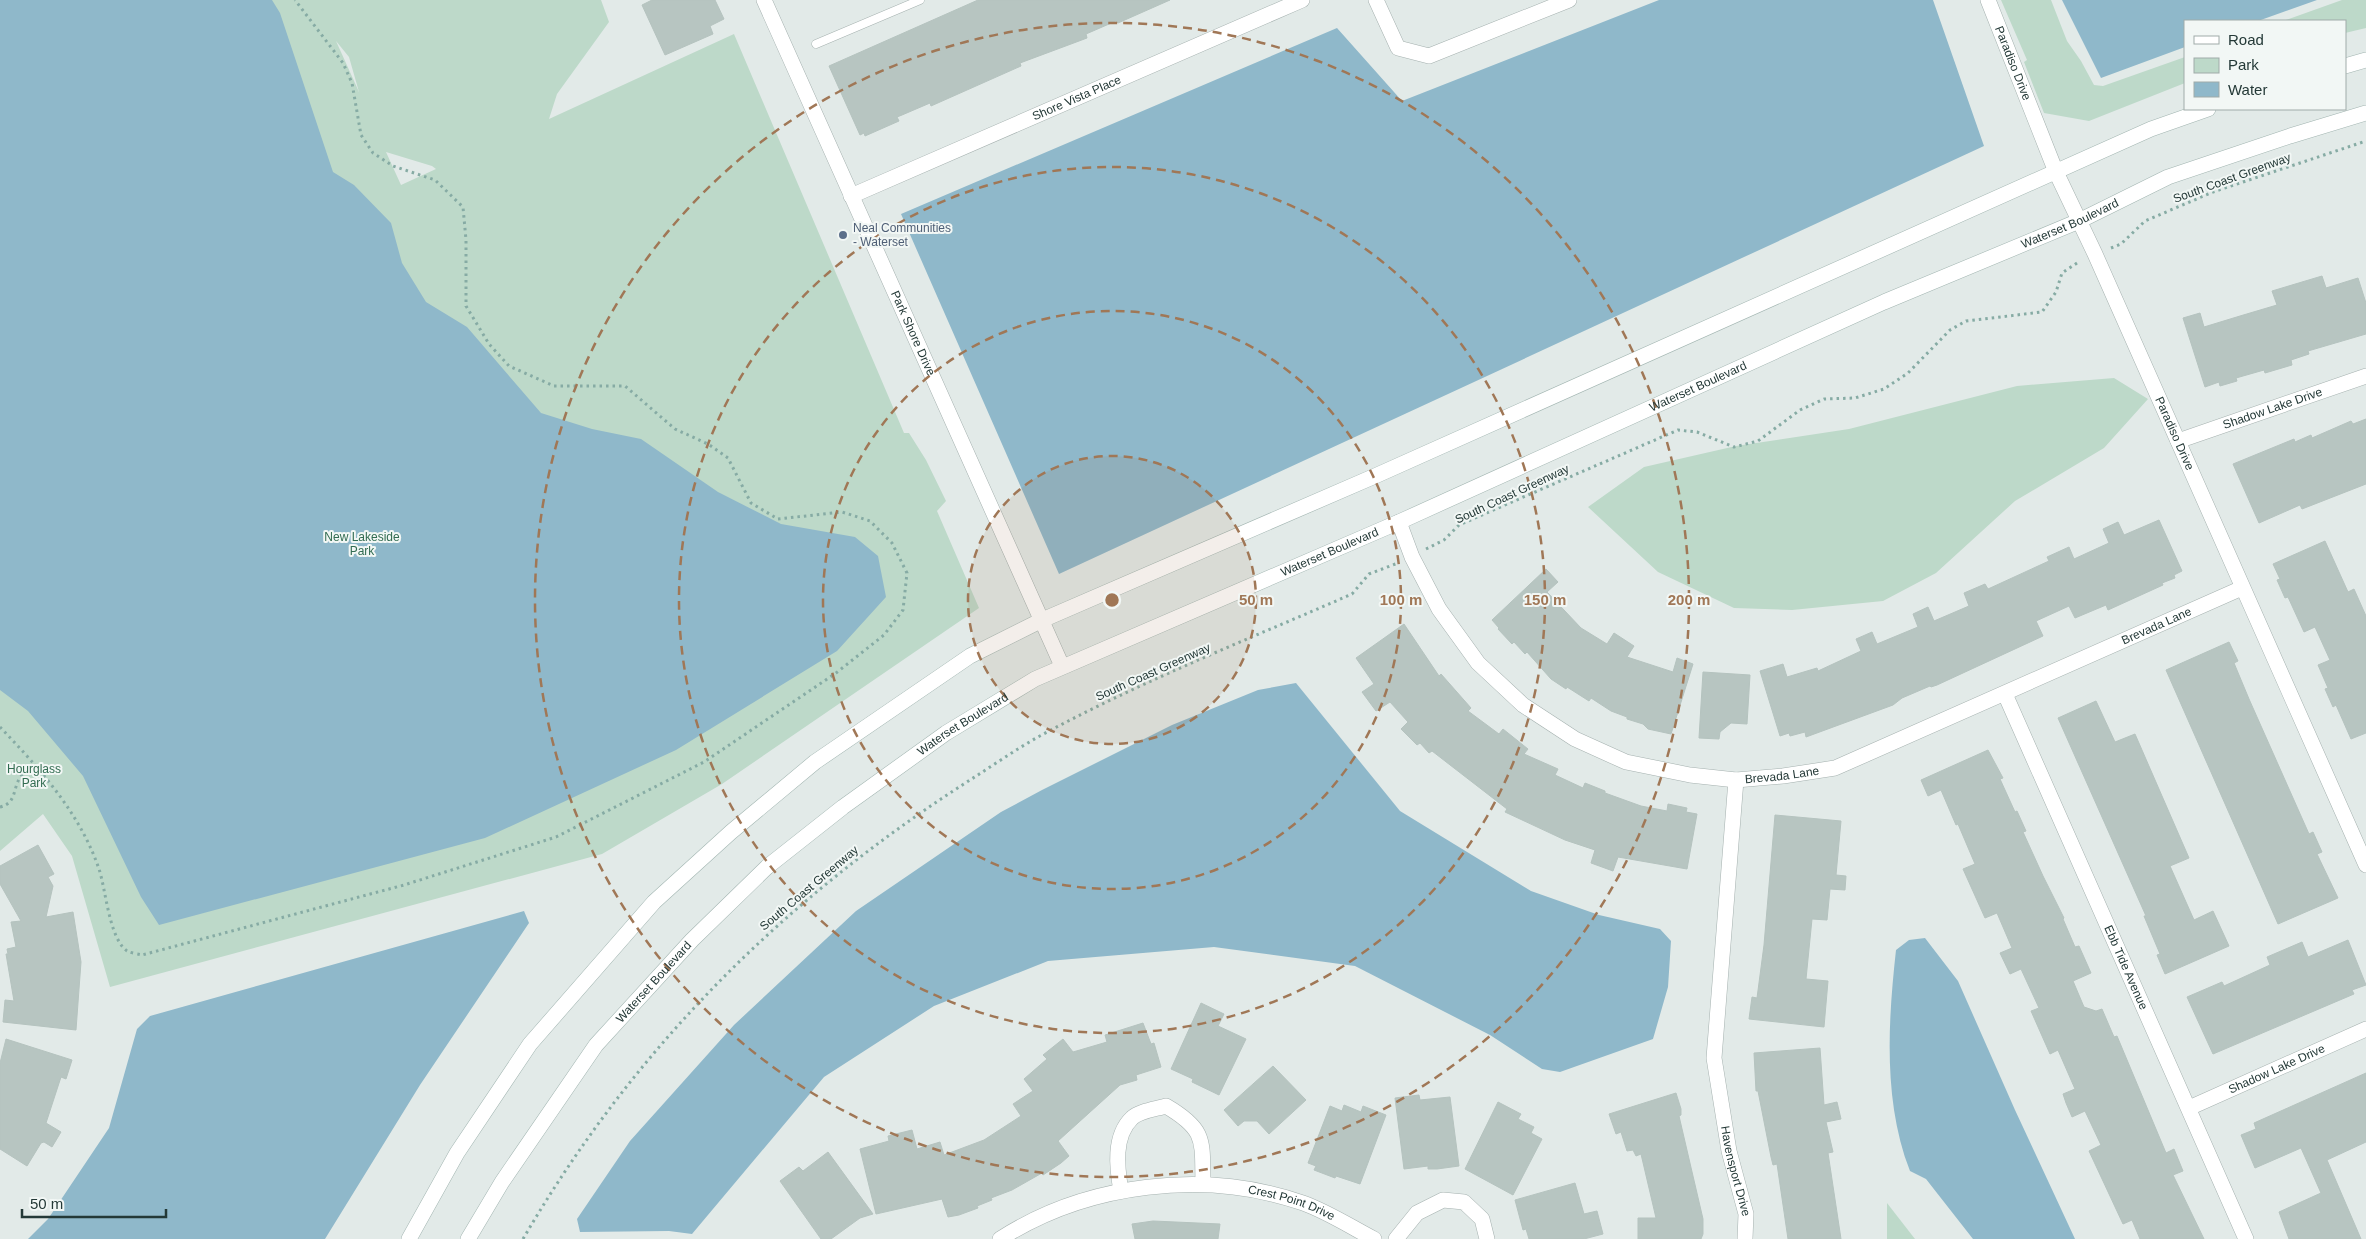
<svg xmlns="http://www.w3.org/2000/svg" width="2366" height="1239" viewBox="0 0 2366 1239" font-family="Helvetica,sans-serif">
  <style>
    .green { fill: #bdd9c9; fill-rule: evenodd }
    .water { fill: #8fb8ca }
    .building { fill: #b7c5c1; stroke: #b5c3bf }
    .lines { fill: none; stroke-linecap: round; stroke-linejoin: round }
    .lane-casing { stroke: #a5b1af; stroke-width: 9 }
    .street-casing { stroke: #a5b1af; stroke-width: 16 }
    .secondary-casing { stroke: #a2b5b1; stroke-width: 16 }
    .path { stroke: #86aba4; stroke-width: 3; stroke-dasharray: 2.5 4; stroke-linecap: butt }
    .lane { stroke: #fff; stroke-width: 8 }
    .street { stroke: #fff; stroke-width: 15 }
    .secondary { stroke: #fff; stroke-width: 15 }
    .ring { fill: none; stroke: #a07756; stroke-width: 2.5; stroke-dasharray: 9 6 }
    .service-dot { fill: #5c6f8a; stroke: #f2f7f5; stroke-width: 2 }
    .labels { text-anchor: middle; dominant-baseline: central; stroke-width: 4; stroke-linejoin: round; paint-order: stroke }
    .street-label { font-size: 12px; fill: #243937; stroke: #f2f7f5 }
    .service-label { font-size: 12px; fill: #4e5e75; stroke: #f2f7f5; text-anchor: start }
    .park-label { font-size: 12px; fill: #326c51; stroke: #f2f7f5 }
    .centre { fill: #a07756; stroke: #f2f7f5; stroke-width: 2.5 }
    .ring-label { font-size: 15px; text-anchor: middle; font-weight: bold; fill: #a07756; stroke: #f2f7f5; stroke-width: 4; stroke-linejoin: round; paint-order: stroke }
  </style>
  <rect width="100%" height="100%" fill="#e2eae8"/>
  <g class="green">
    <path d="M0,0H601L609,22L557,94L549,119L734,34L904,433H909L926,460L946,501L937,511L979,608L722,784L602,854L110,987L72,856L43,814L0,851ZM336,41L349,57L359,92ZM386,152L432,166L436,169L401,185Z"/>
    <path d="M2001,0H2051L2067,41L2081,61L2094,85L2103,86L2185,57V83L2089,121L2044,113L2024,62L2027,60Z"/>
    <path d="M2342,0H2366V28L2345,33V21H2283Z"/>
    <path d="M2114,378L2148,399L2104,448L2015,501L1936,573L1883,601L1792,610L1734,608L1658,572L1588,507L1644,467L1736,446L1849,429L2017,386Z"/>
    <path d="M1887,1203L1915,1239H1887Z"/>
  </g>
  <g class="water">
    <path d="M0,0H272L280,13L333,172L354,185L391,223L402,263L426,302L467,327L541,413L592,429L641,439L718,492L781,524L855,537L878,556L886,597L837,651L676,750L485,838L159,925L141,897L83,776L28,711L0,690Z"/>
    <path d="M1659,0H1933L1984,146L1059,574L901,214L1337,28L1402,101Z"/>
    <path d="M2062,0H2317L2258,21H2185V47L2101,78Z"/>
    <path d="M1296,683L1400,811L1531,891L1599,915L1660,929L1671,941L1668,987L1653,1039L1560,1072L1542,1069L1490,1035L1355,966L1214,947L1048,961L934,1006L824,1077L692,1234L669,1231L580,1232L577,1219L630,1141L734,1025L856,911L1001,812L1042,790L1172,725L1258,690Z"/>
    <path d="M524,911L529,923L420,1085L325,1239H28L48,1219L109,1128L137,1029L150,1016Z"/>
    <path d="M1925,938L1958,981L2015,1110L2075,1239H1973L1926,1179L1910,1171C1883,1102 1888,1022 1896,950L1909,940Z"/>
  </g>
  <g class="building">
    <path d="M652,0H715L724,19L710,26L713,34L665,55L642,5Z"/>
    <path d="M978,0H1170L1118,23L1116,21L1086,34L1087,38L1071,44L1020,63L1021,66L931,106L930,103L902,115L897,117L899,121L865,136L864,133L860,135L829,66Z"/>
    <path d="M2322,276L2326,288L2358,278L2366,303V334L2308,351L2309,354L2291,360L2292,365L2265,373L2264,370L2236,378L2237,381L2220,386L2219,382L2205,387L2183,318L2200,313L2204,327L2240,316L2277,305L2272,291Z"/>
    <path d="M2366,419V484L2302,509L2300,505L2259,523L2233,464L2294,439L2295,442L2311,435L2312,438L2351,421L2353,424Z"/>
    <path d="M2159,520L2182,571L2174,575L2175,578L2162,583L2163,585L2108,610L2106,605L2075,618L2069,606L2036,621L2043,636L1937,685L1931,687L1930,686L1902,698L1893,705L1806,737L1805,732L1790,736L1789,733L1780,736L1760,671L1783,664L1787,677L1817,668L1818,671L1861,651L1856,639L1872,632L1877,644L1918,627L1913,614L1928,607L1934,621L1969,606L1964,593L1985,584L1988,589L2049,561L2047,557L2069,547L2074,559L2109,543L2103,529L2118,522L2124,535Z"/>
    <path d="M2325,541L2348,592L2354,589L2366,616V733L2351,739L2336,705L2333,707L2325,689L2328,688L2318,665L2330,660L2315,627L2304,632L2288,597L2285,598L2277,580L2280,579L2273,564Z"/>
    <path d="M1546,569L1558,582L1547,592L1581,628L1607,644L1614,633L1634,646L1627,657L1673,672L1677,658L1693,664L1671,734L1648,729L1643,724L1627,719V717L1611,711L1591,698L1589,701L1567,687L1566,689L1551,679L1527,652L1525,654L1514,642L1512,644L1498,629L1499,628L1492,620Z"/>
    <path d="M1404,624L1439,676L1441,674L1471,708L1468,711L1499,734L1503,729L1528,749L1524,754L1558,769L1555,775L1583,788L1585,783L1605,791V793L1641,806L1667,811L1668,804L1687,808L1686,812L1697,814L1687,869L1618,857L1613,871L1591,863L1595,850L1565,840L1505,812L1507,809L1432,751L1429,753L1420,743L1417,745L1401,729L1408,722L1390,702L1376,711L1362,692L1374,684L1356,658Z"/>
    <path d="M2229,642L2238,661L2234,663L2249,699L2309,834L2313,832L2322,852L2317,854L2338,898L2278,924L2166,670Z"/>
    <path d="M1703,672L1750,675L1747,724L1731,723L1720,732L1719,739L1699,738Z"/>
    <path d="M2096,701L2115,742L2135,734L2189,858L2170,866L2194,920L2213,911L2229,946L2165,974L2157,955L2160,954L2144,916H2146L2058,718Z"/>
    <path d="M1988,750L2003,778L2000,779L2015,812L2017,811L2026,831L2023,832L2043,876L2064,918L2063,919L2075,947L2079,946L2091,973L2073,981L2084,1007L2096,1011L2102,1009L2114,1037L2117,1036L2166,1153L2174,1149L2183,1171L2173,1175L2204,1239H2140L2132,1220L2123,1224L2089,1151L2101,1145L2085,1111L2072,1117L2066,1103L2063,1094L2075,1089L2058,1050L2050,1054L2031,1011L2039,1008L2021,969L2010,974L2000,953L2012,948L1997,913L1985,918L1963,869L1975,864L1958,824L1956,825L1941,790L1928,796L1921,780Z"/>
    <path d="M1775,815L1841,821L1836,875L1846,876L1845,890L1830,889L1827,920L1812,919L1806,979L1828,981L1824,1027L1749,1019L1752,997L1757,998L1764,945Z"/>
    <path d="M38,845L54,874L48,877L53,886L46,917L73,912L81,962L76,1030L3,1022L5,1000L14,1001L6,954H8L7,949L16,947L11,922L21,921L0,884V866Z"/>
    <path d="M2348,940L2366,985L2352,990L2354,994L2213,1054L2187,997L2222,982L2224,986L2270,965L2267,957L2302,942L2308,957Z"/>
    <path d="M1201,1003L1224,1014L1218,1026L1246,1039L1219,1095L1192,1082L1193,1079L1171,1069Z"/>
    <path d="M1143,1023L1151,1044L1154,1043L1161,1067L1136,1075L1137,1080L1120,1085L1058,1141L1069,1156L1061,1163L1043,1175L1042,1173L1012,1190L991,1198L992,1200L977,1206L978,1208L959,1215L948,1217L942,1199L876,1214L860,1149L889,1141L888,1136L912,1130L917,1149L940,1142L944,1155L984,1140L1021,1116L1013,1104L1033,1091L1024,1079L1047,1059L1043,1055L1063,1039L1073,1052L1107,1042L1105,1035Z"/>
    <path d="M6,1039L72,1060L66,1079L61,1077L46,1123L61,1132L52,1147L44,1142L41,1143L27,1166L0,1149V1063Z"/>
    <path d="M1820,1048L1824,1105L1837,1102L1841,1119L1826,1122L1833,1152L1828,1153L1841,1239H1788L1777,1164L1773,1165L1771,1157L1758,1091H1756L1754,1053Z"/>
    <path d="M1273,1066L1306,1100L1269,1134L1257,1121H1244L1238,1126L1224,1110Z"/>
    <path d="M2366,1073V1142L2327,1160L2361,1239H2289L2279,1212L2321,1193L2301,1148L2255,1168L2241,1135L2256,1129L2254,1123Z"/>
    <path d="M1676,1093L1681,1109V1115L1679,1116L1703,1219V1234L1701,1239H1638V1218H1656L1641,1154L1636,1156L1633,1150L1627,1151L1621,1132L1616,1134L1609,1114Z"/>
    <path d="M1419,1095L1420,1100L1450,1097L1459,1166L1437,1169H1428V1166L1404,1169L1395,1098Z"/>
    <path d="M1498,1102L1521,1114L1518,1119L1534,1127L1531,1133L1542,1139L1513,1195L1465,1169Z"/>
    <path d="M1344,1105L1361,1112L1363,1106L1386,1115L1360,1184L1336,1176L1335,1178L1314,1170L1316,1166L1308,1163L1330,1106L1342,1111Z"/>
    <path d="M828,1152L873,1214L860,1218L831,1239H821L780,1181L799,1167L803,1171Z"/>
    <path d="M1575,1183L1584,1214L1597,1211L1603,1234L1584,1239H1529L1526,1229L1523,1230L1515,1200Z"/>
    <path d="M1153,1221L1220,1224L1218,1239H1135L1132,1224Z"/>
  </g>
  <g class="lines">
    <g class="lane-casing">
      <path id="lane" d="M816,44L920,0"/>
    </g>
    <g class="street-casing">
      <g id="street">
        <path id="s1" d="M764,0L1062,666"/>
        <path d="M1376,0L1398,48L1429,56L1569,0"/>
        <path id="s2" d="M1988,0L2056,172L2095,254L2366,865"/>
        <path id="s3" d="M851,196L1302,0"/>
        <path id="s4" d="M2178,441L2366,376"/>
        <path id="s5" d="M1399,522L1412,557L1439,609L1478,663L1523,705L1575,739L1626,762L1690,775L1736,780L1783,776L1835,768L2242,588"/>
        <path id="s6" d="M2005,694L2246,1239"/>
        <path id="s7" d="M1736,780L1714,1058L1729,1151L1746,1214L1745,1239"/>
        <path id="s8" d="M2189,1108L2366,1029"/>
        <path d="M1121,1191C1117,1168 1113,1136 1132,1118C1139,1111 1156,1109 1166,1106C1207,1130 1202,1141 1203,1184"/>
        <path id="s9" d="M1000,1239C1087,1183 1205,1169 1303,1203C1328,1212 1351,1227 1374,1239"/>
        <path d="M1396,1239L1417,1213L1443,1200L1464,1202L1482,1219L1487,1239"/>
      </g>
    </g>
    <g class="secondary-casing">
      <g id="secondary">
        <path d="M2345,66L2366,60"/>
        <path d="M409,1239L457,1153L530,1044L654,902L731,832L815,762L970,656L1040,621L1375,476L2151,129L2208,109"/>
        <path id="s10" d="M468,1239L502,1182L596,1045L692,940L767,867L843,807L946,733L1035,679L1399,522L1884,302L2079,221L2168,177L2290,136L2366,113"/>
      </g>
    </g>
    <g class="path">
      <path d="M2111,248L2121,244L2145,221L2213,192L2366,141"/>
      <path d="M1426,549L1444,540L1459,525L1678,430L1697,432L1734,447L1758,441L1800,410L1824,399L1855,398L1884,389L1908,373L1950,330L1966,321L2042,312L2056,292L2062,273L2080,261"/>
      <path d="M0,727C40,769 80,813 99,869C106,890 109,938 127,951C131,953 138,954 142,955L404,885L556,837L704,762L836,673L884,635L903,610L907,573L892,543L870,521L842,512L778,519L751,503L728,458L708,444L675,429L625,386H554L509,366L489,344L466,306V240L463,207L435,180L393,166L373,153L361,135L352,83L343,63L295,0"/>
      <path d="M0,807C18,803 12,786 22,775C26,771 32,768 36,764"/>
      <path d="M523,1239C634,1048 784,899 970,780C992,766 1015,750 1038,737C1139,682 1247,640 1352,594L1369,574L1398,563"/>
    </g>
    <use href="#lane" class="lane"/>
    <use href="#street" class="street"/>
    <use href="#secondary" class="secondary"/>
  </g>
  <circle cx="1112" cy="600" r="144" fill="#a07756" fill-opacity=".12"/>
  <g class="ring">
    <circle cx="1112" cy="600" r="144"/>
    <circle cx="1112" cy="600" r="289"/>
    <circle cx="1112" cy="600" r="433"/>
    <circle cx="1112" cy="600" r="577"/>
  </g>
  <circle class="service-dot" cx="843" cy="235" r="5"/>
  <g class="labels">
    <g class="street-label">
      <text stroke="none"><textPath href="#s2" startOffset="68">Paradiso Drive</textPath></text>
      <text stroke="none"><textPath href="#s3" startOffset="246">Shore Vista Place</textPath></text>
      <text transform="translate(2232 178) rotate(-20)">South Coast Greenway</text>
      <text stroke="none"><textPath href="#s10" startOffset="1938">Waterset Boulevard</textPath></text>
      <text stroke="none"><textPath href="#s1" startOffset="365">Park Shore Drive</textPath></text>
      <text stroke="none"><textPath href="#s10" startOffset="1532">Waterset Boulevard</textPath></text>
      <text stroke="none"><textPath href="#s4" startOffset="100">Shadow Lake Drive</textPath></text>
      <text stroke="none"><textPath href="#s2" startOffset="472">Paradiso Drive</textPath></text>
      <text transform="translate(1512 494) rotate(-25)">South Coast Greenway</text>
      <text stroke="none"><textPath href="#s10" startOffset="1128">Waterset Boulevard</textPath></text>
      <text stroke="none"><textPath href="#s5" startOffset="905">Brevada Lane</textPath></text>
      <text transform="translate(1153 672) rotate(-24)">South Coast Greenway</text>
      <text stroke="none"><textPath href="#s10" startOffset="722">Waterset Boulevard</textPath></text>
      <text stroke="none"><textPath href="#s5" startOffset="500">Brevada Lane</textPath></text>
      <text transform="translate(809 888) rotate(-40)">South Coast Greenway</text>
      <text stroke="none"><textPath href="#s6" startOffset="299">Ebb Tide Avenue</textPath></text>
      <text stroke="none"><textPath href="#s10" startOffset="318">Waterset Boulevard</textPath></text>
      <text stroke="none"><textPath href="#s8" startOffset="96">Shadow Lake Drive</textPath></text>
      <text stroke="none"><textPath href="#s7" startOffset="394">Havensport Drive</textPath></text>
      <text stroke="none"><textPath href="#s9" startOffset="304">Crest Point Drive</textPath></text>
    </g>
    <g class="service-label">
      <text x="853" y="228">Neal Communities<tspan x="853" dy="14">- Waterset</tspan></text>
    </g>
    <g class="park-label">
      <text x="362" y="537">New Lakeside<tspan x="362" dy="14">Park</tspan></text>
      <text x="34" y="769">Hourglass<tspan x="34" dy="14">Park</tspan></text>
    </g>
  </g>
  <circle cx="1112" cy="600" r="8" class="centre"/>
  <g class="ring-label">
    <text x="1256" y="605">50 m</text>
    <text x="1401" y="605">100 m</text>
    <text x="1545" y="605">150 m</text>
    <text x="1689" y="605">200 m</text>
  </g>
  <rect x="2184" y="20" width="162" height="90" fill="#f2f7f5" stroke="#a0aba9"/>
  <rect x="2194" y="36" width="25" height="8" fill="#ffffff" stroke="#a0aba9"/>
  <text x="2228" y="45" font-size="15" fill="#243937">Road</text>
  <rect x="2194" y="58" width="25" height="15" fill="#bdd9c9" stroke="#a0aba9"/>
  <text x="2228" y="70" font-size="15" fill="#243937">Park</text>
  <rect x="2194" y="82" width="25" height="15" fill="#8fb8ca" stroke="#a0aba9"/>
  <text x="2228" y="95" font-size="15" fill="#243937">Water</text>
  <path d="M22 1209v8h144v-8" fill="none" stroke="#243937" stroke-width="2.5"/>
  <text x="30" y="1209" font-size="15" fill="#243937" stroke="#f2f7f5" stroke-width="4" paint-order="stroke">50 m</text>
</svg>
